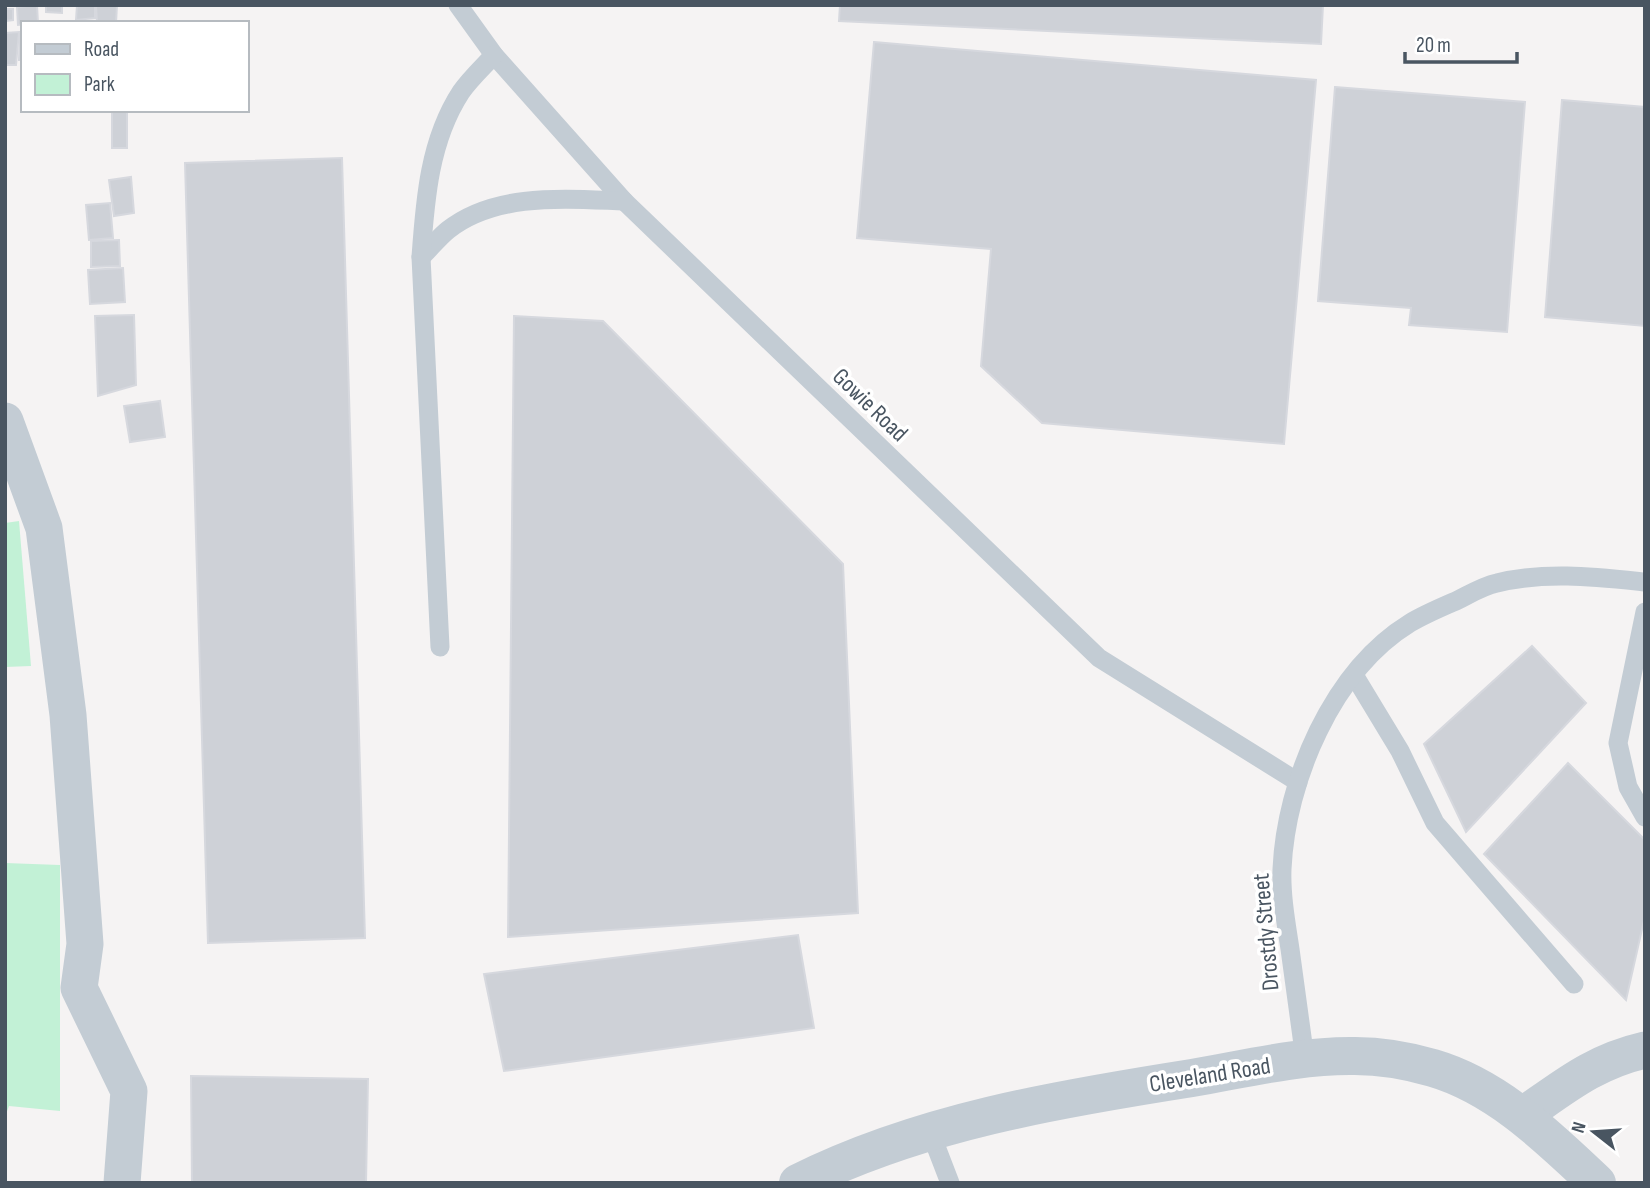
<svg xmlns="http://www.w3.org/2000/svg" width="1650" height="1188" viewBox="0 0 1650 1188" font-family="'Sofia Sans Condensed',sans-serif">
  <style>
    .green { fill: #c2f1d6 }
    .building { fill: #ced1d7; stroke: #d6d8de; stroke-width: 2 }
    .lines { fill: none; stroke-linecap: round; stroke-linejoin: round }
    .service { stroke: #c3ccd4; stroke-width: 19 }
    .minor { stroke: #c3ccd4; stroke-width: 37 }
    .tertiary { stroke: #c3ccd4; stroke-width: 38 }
    .labels { text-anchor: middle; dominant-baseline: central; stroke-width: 7; stroke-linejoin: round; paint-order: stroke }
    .street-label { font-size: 24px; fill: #495561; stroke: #fff }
  </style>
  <rect width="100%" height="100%" fill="#f5f3f3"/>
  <g class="green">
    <path d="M19,521L31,666L5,667V523Z"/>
    <path d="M5,863L60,865V1111L9,1106L5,1117Z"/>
  </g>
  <g class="building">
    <path d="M37,5L38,23L18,25L17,7Z"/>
    <path d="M46,5H62V13L46,12Z"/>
    <path d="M77,5H95V18L76,20Z"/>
    <path d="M96,5H117L116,23H97Z"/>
    <path d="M840,5H1323L1321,44L839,21Z"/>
    <path d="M5,9H13V20L5,21Z"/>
    <path d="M19,32L16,65H5V33Z"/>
    <path d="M20,34H23V60H19Z"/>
    <path d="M874,42L1316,80L1284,444L1042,423L981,366L991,249L857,238Z"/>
    <path d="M1335,87L1525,102L1507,332L1409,325L1411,308L1318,301Z"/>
    <path d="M1562,100L1645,107V326L1545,317Z"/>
    <rect x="112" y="110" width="15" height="38"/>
    <path d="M342,158L365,938L208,943L185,163Z"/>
    <path d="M131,177L134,213L114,216L109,180Z"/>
    <path d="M110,203L113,238L89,240L86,205Z"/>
    <path d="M119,240L120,266L91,267V241Z"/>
    <path d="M123,268L125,302L90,304L88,270Z"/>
    <path d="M134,315L136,385L98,396L95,316Z"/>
    <path d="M514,316L603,321L843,564L858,913L508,937Z"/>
    <path d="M160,401L165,437L130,442L124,406Z"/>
    <path d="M1532,646L1586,703L1466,832L1424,744Z"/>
    <path d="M1568,763L1645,840V916L1626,1000L1484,854Z"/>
    <path d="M798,935L814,1028L504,1071L484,974Z"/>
    <path d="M191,1076L368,1079L366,1183H192Z"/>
  </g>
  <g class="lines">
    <g class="service">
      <path d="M458,5L494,55L624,201L1099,658L1298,782"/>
      <path d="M421,257C430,249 438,238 448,230C496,192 567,199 624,201"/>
      <path d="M1645,612L1618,743L1628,787L1645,817"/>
      <path d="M440,647L421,257C425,201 429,141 461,92C470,79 483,67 494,55"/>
      <path d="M1354,675L1400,751L1435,823L1574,984"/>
      <path d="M1305,1059C1300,1022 1295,986 1290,949C1286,923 1281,895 1282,869C1286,781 1332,671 1410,623C1425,614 1442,607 1458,600C1470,594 1483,586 1497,583C1545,571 1596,577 1645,582"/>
      <path d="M930,1131L950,1183"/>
    </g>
    <g class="minor">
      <path d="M5,421L44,528L68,715L85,944L79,988L129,1091L122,1183"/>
      <path d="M1522,1116C1564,1087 1593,1062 1645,1050"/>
    </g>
    <path class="tertiary" d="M798,1183C920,1122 1058,1099 1192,1078C1245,1069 1301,1055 1355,1056C1381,1056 1409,1061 1433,1068C1498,1087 1549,1138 1597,1183"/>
  </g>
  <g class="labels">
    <g class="street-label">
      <text transform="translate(870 405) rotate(44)">Gowie Road</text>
      <text transform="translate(1266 932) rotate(-95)">Drostdy Street</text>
      <text transform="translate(1210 1075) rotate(-9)">Cleveland Road</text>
    </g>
  </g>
  <rect width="1650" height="1188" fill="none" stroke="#495561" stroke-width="14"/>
  <rect x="21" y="21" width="228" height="91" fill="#ffffff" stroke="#b6bbc0" stroke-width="2"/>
  <rect x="35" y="44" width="35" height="10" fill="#c3ccd4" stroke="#b6bbc0" stroke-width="2"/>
  <text x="84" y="56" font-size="21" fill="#495561">Road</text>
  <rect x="35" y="74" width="35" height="21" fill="#c2f1d6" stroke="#b6bbc0" stroke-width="2"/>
  <text x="84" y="91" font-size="21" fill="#495561">Park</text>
  <g transform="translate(1594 1132) rotate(287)" stroke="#ffffff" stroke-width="5" paint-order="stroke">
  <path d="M0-5L12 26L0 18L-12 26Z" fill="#495561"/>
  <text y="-10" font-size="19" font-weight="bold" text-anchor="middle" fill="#495561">N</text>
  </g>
  <path d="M1405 52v10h112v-10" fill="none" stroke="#495561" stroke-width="3.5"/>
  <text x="1416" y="52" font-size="21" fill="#495561" stroke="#ffffff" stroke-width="5" paint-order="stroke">20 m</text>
</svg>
